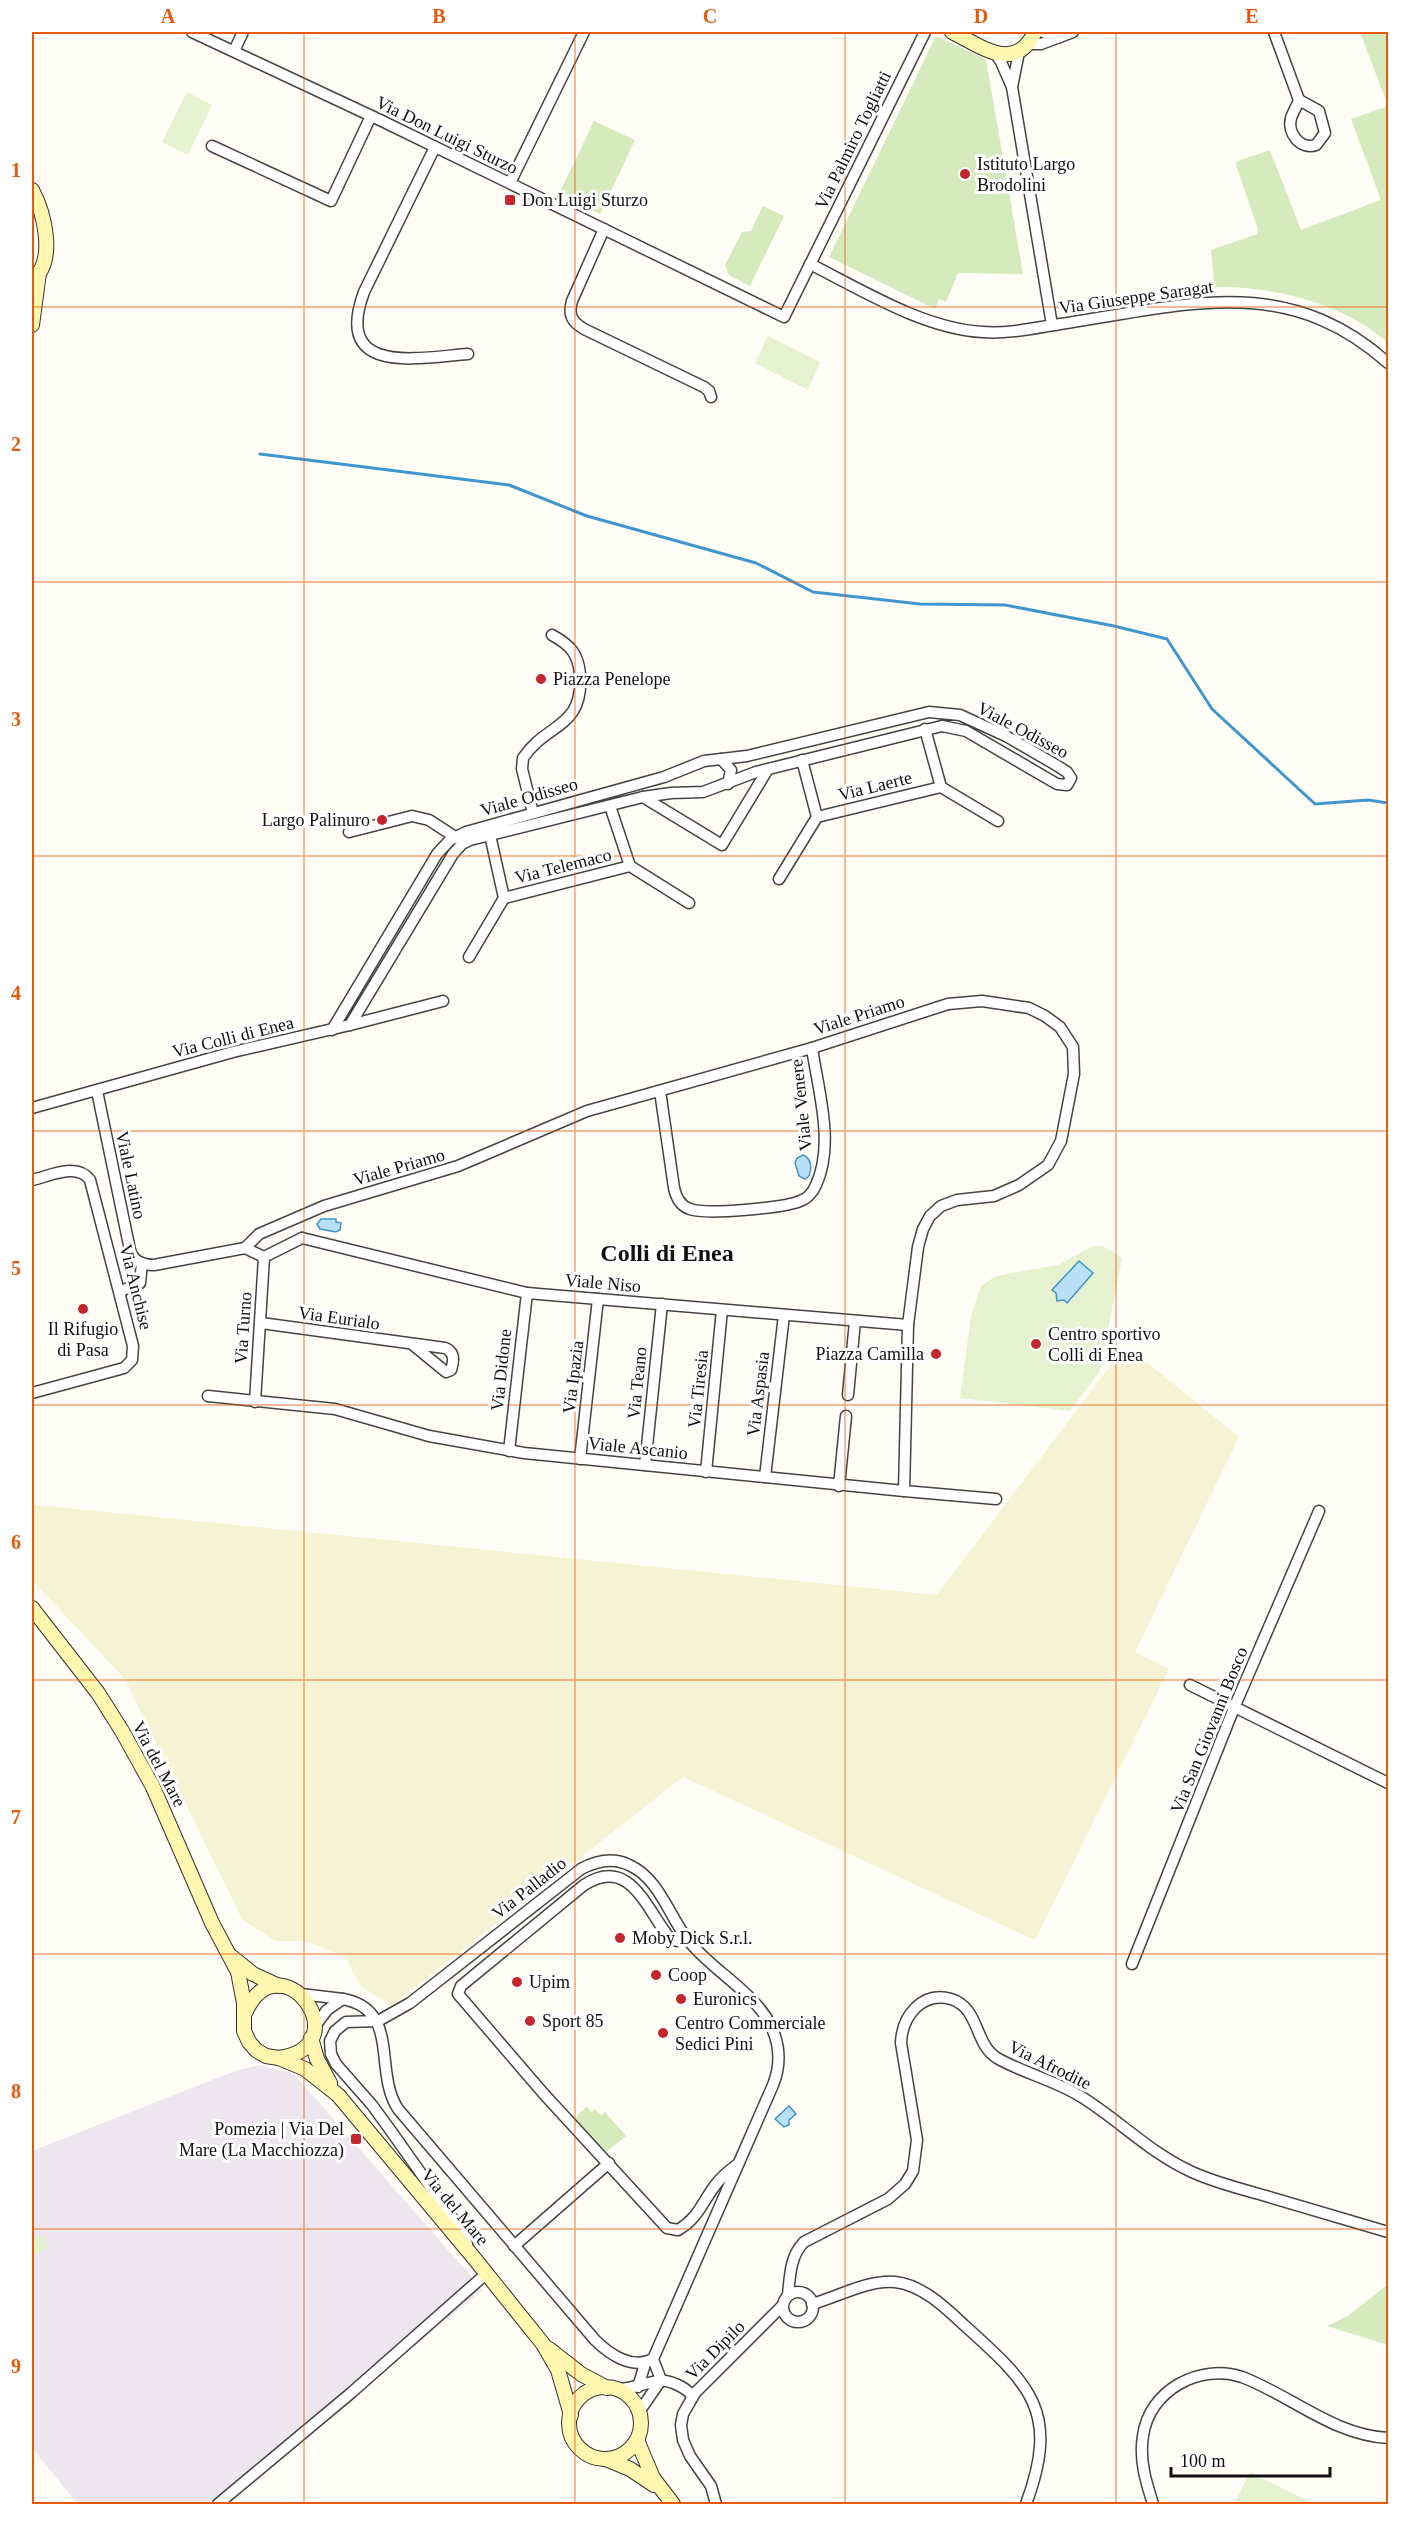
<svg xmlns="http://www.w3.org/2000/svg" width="1420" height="2536" viewBox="0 0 1420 2536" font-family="Georgia,serif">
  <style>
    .industrial { fill: #eee6ef }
    .farmland { fill: #f6f3d4 }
    .green { fill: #d5ebbd }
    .pitch { fill: #e6f2cf }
    .water { fill: #b9e0f7; stroke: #3f96cf; stroke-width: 1.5 }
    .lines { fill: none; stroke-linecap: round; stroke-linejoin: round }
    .stream { stroke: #3f96cf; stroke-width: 3 }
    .street-casing { stroke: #444; stroke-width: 13 }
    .secondary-casing { stroke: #333; stroke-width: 16 }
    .street { stroke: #fff; stroke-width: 10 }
    .secondary { stroke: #fff6b0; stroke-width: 14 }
    .grid { fill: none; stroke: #e8590c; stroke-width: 1.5; stroke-opacity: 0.55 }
    .poi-dot { fill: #c4262e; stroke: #fff; stroke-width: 2 }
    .labels { text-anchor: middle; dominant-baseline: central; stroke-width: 6; stroke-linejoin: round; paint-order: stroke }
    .street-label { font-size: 18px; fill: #111; stroke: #fff }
    .poi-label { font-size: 18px; fill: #111; stroke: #fff; text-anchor: start }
    .district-label { font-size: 24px; font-weight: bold; fill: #111; stroke: #fff }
    .neatline { fill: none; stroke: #e8590c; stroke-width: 2 }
    .grid-label { font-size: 20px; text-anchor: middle; font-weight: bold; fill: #e8590c }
  </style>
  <rect width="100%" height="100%" fill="#fffdf5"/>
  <path class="industrial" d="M260,2065L294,2074L483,2290L221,2504H78L32,2448V2151L235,2071Z"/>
  <path class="farmland" d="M1130,1353L1149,1364L1239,1437L1135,1652L1169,1669L1035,1940L683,1777L391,2006L361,1986L345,1957L305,1941H275L242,1919L125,1679L32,1580V1500L36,1505L937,1595L1110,1366Z"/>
  <g class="green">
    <path d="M1360,32H1388V343C1347,304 1265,283 1209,288L1208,285L1214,282L1211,250L1257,234L1258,230L1235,162L1270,150L1301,230L1381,200L1351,119L1388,106Z"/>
    <path d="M936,36L986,59L1023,274L958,273L946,302L939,299L935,309L829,257Z"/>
    <path d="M594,121L635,140L600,214L559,194Z"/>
    <path d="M763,206L784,216L750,286L729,275L725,265L742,232L751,231Z"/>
    <path d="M587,2107L591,2112L595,2109L601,2115L605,2112L626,2136L605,2153L576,2120L577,2115Z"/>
    <path d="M1388,2284V2345L1327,2326L1348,2316Z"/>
  </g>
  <g class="pitch">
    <path d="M187,92L212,105L188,155L162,142Z"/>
    <path d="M768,336L820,362L808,390L755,363Z"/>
    <path d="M1103,1246L1122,1258L1100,1371L1070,1411L960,1398L971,1316L981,1286L996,1276L1058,1265L1091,1247Z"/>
    <path d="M42,2235L49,2247L32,2257V2241Z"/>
    <path d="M1250,2472L1314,2504H1234Z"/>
  </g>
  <g class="water">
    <path d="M803,1155C812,1159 812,1167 809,1176L805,1179L799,1176L795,1163L797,1158Z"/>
    <path d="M321,1219H336V1222L341,1223L340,1230L336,1232L320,1229L317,1224Z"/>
    <path d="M1079,1261L1093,1273L1067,1303L1064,1300L1057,1301L1056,1293L1052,1290Z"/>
    <path d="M789,2106L796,2114L789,2120V2125L784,2127L775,2119Z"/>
  </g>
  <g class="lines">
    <path class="stream" d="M260,454L509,485L587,516L756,563L813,592L920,604L1005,605L1114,626L1167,639L1212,709L1315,804L1368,800L1388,803"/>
    <g class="street-casing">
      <g id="street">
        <path d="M192,32L380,120L784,317L925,32"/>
        <path d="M1043,32L1060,37"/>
        <path d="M1274,32L1299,100"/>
        <path d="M1028,44H1041L1073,32"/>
        <path d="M234,51L243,32"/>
        <path d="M995,53L1001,62L1012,87L1052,325"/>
        <path d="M1012,87L1019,52"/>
        <path d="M1299,100L1319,111L1325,133L1316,145C1300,150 1287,133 1291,118C1293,112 1297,106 1299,100Z"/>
        <path d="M212,146L331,201L371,116"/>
        <path d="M435,147L364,292C333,376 417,358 468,354"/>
        <path d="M510,183L584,32"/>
        <path d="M604,229L572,301C568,315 572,322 584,329L704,387L709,391L711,397"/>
        <path d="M810,264C862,290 924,329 983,332C1008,334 1035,328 1060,324C1183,306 1285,271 1388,363"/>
        <path d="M925,729L941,787L998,821"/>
        <path d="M721,759L731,770L728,784"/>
        <path d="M643,797L722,845L768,769"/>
        <path d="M610,806L630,866"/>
        <path d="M533,813L522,769L523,758C547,722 584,729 580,674C578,653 570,645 552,635"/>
        <path d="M817,817L941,787"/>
        <path d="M349,832L412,816L429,820L455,837"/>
        <path d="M779,879L817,817L802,760"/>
        <path d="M504,898L630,866L689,903"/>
        <path d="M469,957L504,898L490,835"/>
        <path d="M332,1030L437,854L450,840L466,832L664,777L704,761L747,756L929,712L960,715L1006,736L1056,765L1067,772L1071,778L1067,785L1057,784L966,731L942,726L756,772L703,792L671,793L643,797L470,840L462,844L453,854L350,1025"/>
        <path d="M97,1091L130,1250C133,1261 143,1265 154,1265L245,1248"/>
        <path d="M660,1091L674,1188C676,1197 680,1206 690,1209C706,1215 784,1208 800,1201C807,1199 813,1192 816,1185C835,1144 818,1090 812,1048"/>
        <path d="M32,1108L233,1052L350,1025L443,1001"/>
        <path d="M32,1180C50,1176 77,1162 90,1180L133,1346L132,1360L124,1368L32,1393"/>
        <path d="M302,1238L527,1293L908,1325"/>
        <path d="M245,1248L264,1257L302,1238"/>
        <path d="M121,1291L140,1283L142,1263"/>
        <path d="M261,1323L445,1348C455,1352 454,1361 451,1370L446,1372L413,1345"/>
        <path d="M848,1395L855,1321"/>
        <path d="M208,1396L335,1409L429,1436L524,1453L904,1491L908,1325L918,1247L923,1229L930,1216L941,1206L957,1200L994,1196L1019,1185L1048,1165L1061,1141L1074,1074L1073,1047L1060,1027L1045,1016L1029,1008L982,1001L948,1004L812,1048L587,1111L458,1166L324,1206L259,1234L245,1248"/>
        <path d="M255,1402L264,1257"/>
        <path d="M509,1451L527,1293"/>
        <path d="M580,1459L598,1299"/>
        <path d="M645,1465L662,1304"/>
        <path d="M706,1472L722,1310"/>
        <path d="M765,1477L784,1315"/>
        <path d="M839,1486L846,1416"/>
        <path d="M904,1491L996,1499"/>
        <path d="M1190,1685L1388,1783"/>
        <path d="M687,1939L677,1941L668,1936C645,1906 629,1856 584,1885L461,1986L458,1994L543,2093L667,2228L678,2230C699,2218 703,2200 717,2183C723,2175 730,2170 738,2164"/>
        <path d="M1132,1964L1234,1708L1319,1511"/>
        <path d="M301,1994L343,1999L327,2010L315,2026"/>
        <path d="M343,1999C401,2010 373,2071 398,2109L595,2340C610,2355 633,2370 653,2359"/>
        <path d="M467,2244L458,2226L391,2131L372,2105L336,2064L331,2054L330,2041L335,2031L346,2022L378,2021L410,2003L581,1869C596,1861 613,1857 629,1865C659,1878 669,1916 688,1940C712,1971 754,1991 771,2026C780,2045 781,2065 773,2085L653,2359L661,2380"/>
        <path d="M514,2246L609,2163"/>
        <circle cx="798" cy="2307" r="15"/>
        <path d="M788,2295C790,2276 790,2256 804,2242L888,2199L905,2184L913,2171L917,2140L901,2043C902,2016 922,1991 951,1999C980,2008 974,2044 997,2058C1023,2073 1054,2080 1080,2096C1118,2119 1151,2154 1192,2172C1216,2183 1242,2189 1266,2196C1307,2208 1348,2220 1388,2232"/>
        <path d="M812,2304C837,2297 870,2279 895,2282C922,2285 945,2307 964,2325C1031,2385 1060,2412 1026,2504"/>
        <path d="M638,2387L645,2364"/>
        <path d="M617,2389C632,2389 644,2383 659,2381C669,2379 687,2388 692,2396"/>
        <path d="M639,2412L661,2380"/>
        <path d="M218,2504L351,2393L487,2273"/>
        <path d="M716,2504L711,2486L690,2456L683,2440L681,2425L683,2414L695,2393L782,2306"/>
        <path d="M1153,2504C1146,2482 1139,2460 1143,2436C1149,2390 1200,2363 1242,2377C1292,2396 1333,2435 1388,2438"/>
      </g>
    </g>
    <g class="secondary-casing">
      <g id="secondary">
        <path d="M952,32C981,46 1015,74 1035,32"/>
        <path d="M32,190C44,212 57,262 32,280"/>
        <path d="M32,325L39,273"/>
        <path d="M32,1608L98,1693L122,1731L153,1787L212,1923L238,1972L244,2003V2031L249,2042L256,2050L266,2056L279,2058L305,2069L338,2095L474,2258L543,2344L558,2370L571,2415"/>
        <path d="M232,1957L253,1974L279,1986"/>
        <path d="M245,2013C280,1935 362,2046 279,2058"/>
        <path d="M311,2038L317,2059L330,2083"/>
        <path d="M549,2349L581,2374L607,2388"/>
        <circle cx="605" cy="2423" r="36"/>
        <path d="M637,2440L653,2478L673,2504"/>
        <path d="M606,2459L630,2469L654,2485"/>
      </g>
    </g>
    <use href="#street" class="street"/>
    <use href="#secondary" class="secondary"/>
  </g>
  <path class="grid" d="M304,32V2504M575,32V2504M845,32V2504M1116,32V2504M32,307H1388M32,582H1388M32,856H1388M32,1131H1388M32,1405H1388M32,1680H1388M32,1954H1388M32,2229H1388"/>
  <g class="poi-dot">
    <circle cx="965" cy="174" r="6"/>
    <rect x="504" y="194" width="12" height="12" rx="3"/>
    <circle cx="541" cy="679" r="6"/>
    <circle cx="382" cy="820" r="6"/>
    <circle cx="83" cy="1309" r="6"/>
    <circle cx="1036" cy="1344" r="6"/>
    <circle cx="936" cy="1354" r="6"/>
    <circle cx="620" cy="1938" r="6"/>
    <circle cx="656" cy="1975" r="6"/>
    <circle cx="517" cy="1982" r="6"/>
    <circle cx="681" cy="1999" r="6"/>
    <circle cx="530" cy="2021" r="6"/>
    <circle cx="663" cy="2033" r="6"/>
    <rect x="350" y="2133" width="12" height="12" rx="3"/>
  </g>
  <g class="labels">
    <g class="street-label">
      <text transform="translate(447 135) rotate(26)">Via Don Luigi Sturzo</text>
      <text transform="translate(853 140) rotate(-64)">Via Palmiro Togliatti</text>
      <text transform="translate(1136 297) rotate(-8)">Via Giuseppe Saragat</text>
      <text transform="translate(1023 730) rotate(28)">Viale Odisseo</text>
      <text transform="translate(875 786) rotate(-14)">Via Laerte</text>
      <text transform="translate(529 797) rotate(-16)">Viale Odisseo</text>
      <text transform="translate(563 866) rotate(-14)">Via Telemaco</text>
      <text transform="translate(859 1015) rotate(-18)">Viale Priamo</text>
      <text transform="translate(233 1037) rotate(-14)">Via Colli di Enea</text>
      <text transform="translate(801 1105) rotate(-96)">Viale Venere</text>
      <text transform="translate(399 1167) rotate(-16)">Viale Priamo</text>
      <text transform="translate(131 1175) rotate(78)">Viale Latino</text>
      <text transform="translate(603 1283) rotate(5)">Viale Niso</text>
      <text transform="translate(136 1287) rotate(76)">Via Anchise</text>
      <text transform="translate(339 1318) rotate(8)">Via Eurialo</text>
      <text transform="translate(243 1328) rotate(-86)">Via Turno</text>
      <text transform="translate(501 1370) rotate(-84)">Via Didone</text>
      <text transform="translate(573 1377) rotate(-83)">Via Ipazia</text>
      <text transform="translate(637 1383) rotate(-84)">Via Teano</text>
      <text transform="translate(698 1389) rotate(-84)">Via Tiresia</text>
      <text transform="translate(758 1394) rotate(-83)">Via Aspasia</text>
      <text transform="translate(638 1448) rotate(6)">Viale Ascanio</text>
      <text transform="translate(1209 1730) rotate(-68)">Via San Giovanni Bosco</text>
      <text transform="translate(159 1764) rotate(62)">Via del Mare</text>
      <text transform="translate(529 1888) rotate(-38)">Via Palladio</text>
      <text transform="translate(1050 2065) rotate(26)">Via Afrodite</text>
      <text transform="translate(455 2207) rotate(50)">Via del Mare</text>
      <text transform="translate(715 2350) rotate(-45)">Via Dipilo</text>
    </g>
    <g class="poi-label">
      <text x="977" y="164">Istituto Largo<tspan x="977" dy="21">Brodolini</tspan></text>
      <text x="522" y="200">Don Luigi Sturzo</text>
      <text x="553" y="679">Piazza Penelope</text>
      <text x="370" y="820" text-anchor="end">Largo Palinuro</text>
      <text x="83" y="1329" text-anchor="middle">Il Rifugio<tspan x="83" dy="21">di Pasa</tspan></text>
      <text x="1048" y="1334">Centro sportivo<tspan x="1048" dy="21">Colli di Enea</tspan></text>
      <text x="924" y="1354" text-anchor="end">Piazza Camilla</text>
      <text x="632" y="1938">Moby Dick S.r.l.</text>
      <text x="668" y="1975">Coop</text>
      <text x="529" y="1982">Upim</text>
      <text x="693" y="1999">Euronics</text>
      <text x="542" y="2021">Sport 85</text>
      <text x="675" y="2023">Centro Commerciale<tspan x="675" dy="21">Sedici Pini</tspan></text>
      <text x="344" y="2129" text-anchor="end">Pomezia | Via Del<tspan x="344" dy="21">Mare (La Macchiozza)</tspan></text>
    </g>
    <g class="district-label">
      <text x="667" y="1253">Colli di Enea</text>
    </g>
  </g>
  <rect width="1420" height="2536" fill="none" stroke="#ffffff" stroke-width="66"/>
  <path d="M1171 2467v9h159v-9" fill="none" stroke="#111111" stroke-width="3"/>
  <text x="1180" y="2467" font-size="18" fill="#111111" stroke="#ffffff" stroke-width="4.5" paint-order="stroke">100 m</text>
  <rect x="33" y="33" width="1354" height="2470" class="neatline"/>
  <g class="grid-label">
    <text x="168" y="23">A</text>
    <text x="439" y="23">B</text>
    <text x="710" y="23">C</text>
    <text x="981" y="23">D</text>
    <text x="1252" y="23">E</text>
    <text x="16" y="177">1</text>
    <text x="16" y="451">2</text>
    <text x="16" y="726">3</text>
    <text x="16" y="1000">4</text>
    <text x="16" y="1275">5</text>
    <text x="16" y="1549">6</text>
    <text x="16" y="1824">7</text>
    <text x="16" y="2098">8</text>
    <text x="16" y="2373">9</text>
  </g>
</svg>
